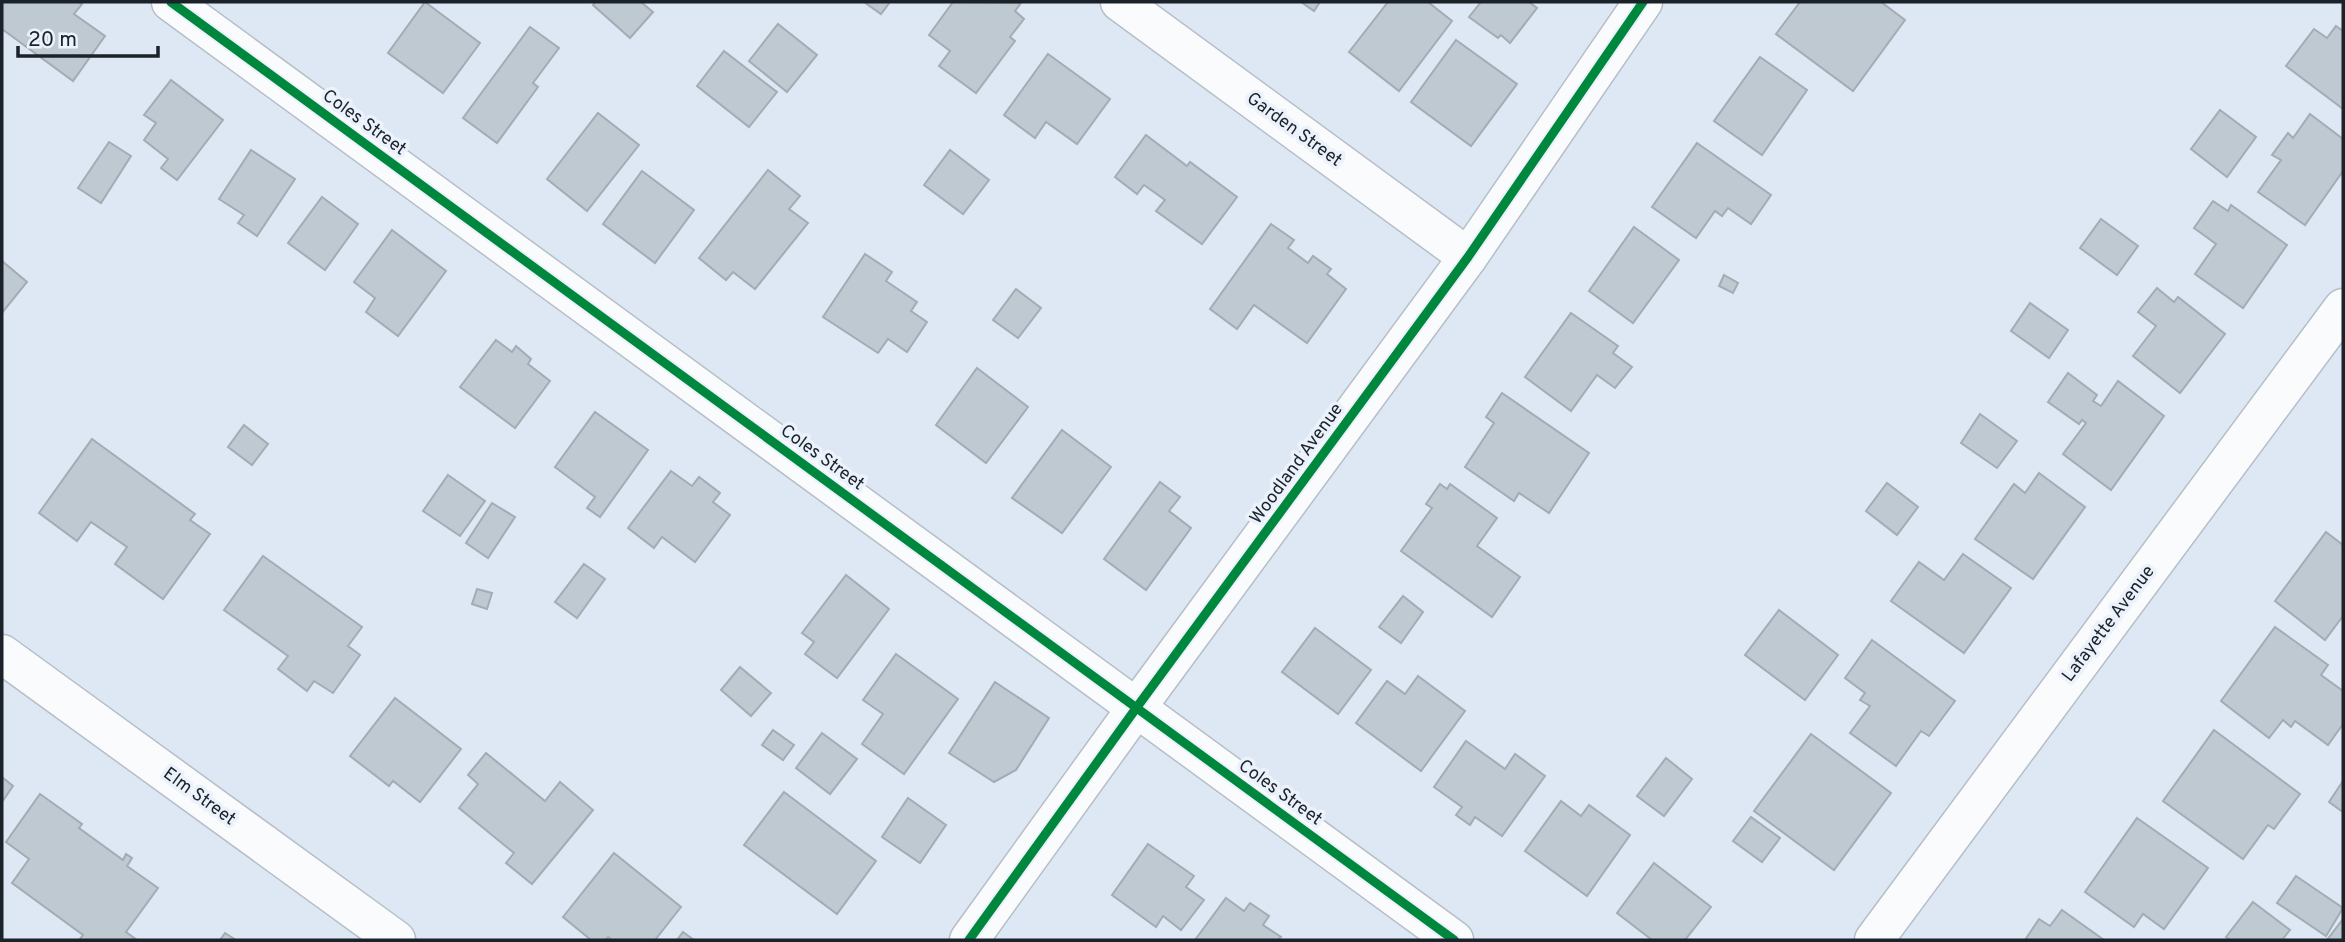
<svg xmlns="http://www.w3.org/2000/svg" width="2345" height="942" viewBox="0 0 2345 942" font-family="Overpass,sans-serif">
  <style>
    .building { fill: #bfc9d1; stroke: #a3acb4; stroke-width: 2 }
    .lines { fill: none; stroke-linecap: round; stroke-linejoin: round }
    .minor-casing { stroke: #b6bec7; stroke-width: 41 }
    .minor { stroke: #fafbfd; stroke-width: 38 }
    .cycleway-casing { stroke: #ebf2fb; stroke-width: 13 }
    .cycleway { stroke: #00873e; stroke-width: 9 }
    .labels { text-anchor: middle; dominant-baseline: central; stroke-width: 7; stroke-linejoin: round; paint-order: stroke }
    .street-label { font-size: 18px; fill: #1b222a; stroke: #ebf2fb }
  </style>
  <rect width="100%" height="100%" fill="#dee7f4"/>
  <g class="building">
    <path d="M2,2H78L82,4L74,14L105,36L73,81L2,29Z"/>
    <path d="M425,2L480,43L443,93L388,53Z"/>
    <path d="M595,2H641L653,12L630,38L593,5Z"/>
    <path d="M864,2H890L881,14Z"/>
    <path d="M953,2L1021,3L1015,11L1024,19L1010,37L1015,41L976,93L939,66L950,51L929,35Z"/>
    <path d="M1301,2H1320L1314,11Z"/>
    <path d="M1388,2H1428L1452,21L1399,91L1349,52Z"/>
    <path d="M1481,2H1529L1537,8L1510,43L1501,35L1498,38L1469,17Z"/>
    <path d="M1800,2H1881L1905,20L1853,91L1776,34Z"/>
    <path d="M778,24L817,55L787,92L749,61Z"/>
    <path d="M2336,26L2343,31V109L2286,66L2314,29L2327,38Z"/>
    <path d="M530,27L559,48L533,83L538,87L497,143L463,118Z"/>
    <path d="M1456,40L1517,84L1471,146L1411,102Z"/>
    <path d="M724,51L777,92L749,127L697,86Z"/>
    <path d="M1048,54L1110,99L1077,144L1046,122L1035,138L1004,115Z"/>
    <path d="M1760,57L1807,90L1762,155L1714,121Z"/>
    <path d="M171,80L223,120L177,180L161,168L168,159L144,140L156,123L144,115Z"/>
    <path d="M2220,110L2256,137L2227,177L2191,149Z"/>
    <path d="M598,113L639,145L587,211L547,179Z"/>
    <path d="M2310,114L2343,139V171L2305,225L2258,192L2281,160L2272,155L2288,133L2293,138Z"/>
    <path d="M1146,135L1187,166L1190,162L1237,197L1202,244L1156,211L1165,200L1144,185L1137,194L1115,177Z"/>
    <path d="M109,142L131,156L101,203L78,188Z"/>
    <path d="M1697,143L1771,195L1751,224L1728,208L1722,216L1715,211L1696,238L1652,207Z"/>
    <path d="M251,150L295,179L257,236L238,223L244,215L219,199Z"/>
    <path d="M950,150L989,180L963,214L924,185Z"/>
    <path d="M768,170L800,196L789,209L808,223L755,289L733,272L726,280L699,258Z"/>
    <path d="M642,171L694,210L655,263L603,224Z"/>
    <path d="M322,197L358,224L325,270L288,243Z"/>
    <path d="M2213,201L2228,211L2231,205L2287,245L2243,308L2195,274L2216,244L2194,228Z"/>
    <path d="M2101,219L2138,246L2117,275L2080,248Z"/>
    <path d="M1271,224L1294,240L1288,248L1308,263L1313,256L1331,269L1327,274L1346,289L1307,343L1254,305L1237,329L1210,309Z"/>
    <path d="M1634,227L1679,260L1633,323L1589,291Z"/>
    <path d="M392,230L446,271L398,336L366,312L375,298L354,282Z"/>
    <path d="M865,254L892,272L886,281L917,302L911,311L927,322L907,352L888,339L878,353L823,317Z"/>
    <path d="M2,261L27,282L2,313Z"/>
    <path d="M1724,275L1738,283L1733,293L1719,286Z"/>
    <path d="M2157,288L2174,302L2178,297L2225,334L2180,393L2133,356L2156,326L2138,312Z"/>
    <path d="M1016,289L1041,308L1018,338L993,320Z"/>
    <path d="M2030,303L2068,330L2049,358L2011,331Z"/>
    <path d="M1571,313L1618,346L1613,353L1632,367L1615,388L1597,375L1571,411L1525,377Z"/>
    <path d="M496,340L512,352L516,346L531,359L528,364L550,381L515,428L460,387Z"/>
    <path d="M977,368L1028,407L986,463L936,425Z"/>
    <path d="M2068,373L2097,395L2093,401L2101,406L2118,381L2164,416L2111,490L2063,454L2086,423L2082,420L2079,424L2048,402Z"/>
    <path d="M1502,393L1589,453L1549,513L1519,493L1514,501L1465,467L1494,423L1486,417Z"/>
    <path d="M595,412L648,450L600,517L587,508L595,497L555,467Z"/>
    <path d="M1980,414L2017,441L1997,468L1961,443Z"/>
    <path d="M244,425L268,444L252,465L228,447Z"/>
    <path d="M1062,430L1111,467L1062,533L1012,498Z"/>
    <path d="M92,439L195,514L190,520L210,534L163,599L115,564L127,547L91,522L77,541L39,513Z"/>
    <path d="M671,471L692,486L699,477L720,493L713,502L730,515L695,562L662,537L654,548L628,528Z"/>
    <path d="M2039,473L2085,507L2033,579L1975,539L2014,484L2025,493Z"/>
    <path d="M448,475L485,501L460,536L423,511Z"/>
    <path d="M1160,482L1180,497L1169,511L1191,528L1146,590L1104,559Z"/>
    <path d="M1887,483L1918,507L1897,535L1866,511Z"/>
    <path d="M1440,484L1447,489L1450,484L1497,518L1477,546L1520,577L1492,617L1401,551L1432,508L1426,504Z"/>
    <path d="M492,503L515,517L488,558L466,543Z"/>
    <path d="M2326,532L2343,545V616L2325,640L2275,601Z"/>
    <path d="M1963,554L2011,588L1964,653L1891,601L1919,562L1944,580Z"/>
    <path d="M263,556L362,627L348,646L360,655L333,693L314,681L307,691L278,669L288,656L224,610Z"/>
    <path d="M584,564L605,579L577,618L555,602Z"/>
    <path d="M846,575L889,609L837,678L805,654L814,642L802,633Z"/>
    <path d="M477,589L492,593L487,609L472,604Z"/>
    <path d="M1403,596L1423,612L1401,643L1379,627Z"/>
    <path d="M1779,610L1838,655L1805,700L1745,655Z"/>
    <path d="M2275,627L2328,665L2321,675L2343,691V724L2328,745L2295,721L2291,727L2283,720L2269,738L2221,701Z"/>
    <path d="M1315,628L1371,670L1338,714L1282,672Z"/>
    <path d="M1872,640L1955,701L1929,736L1921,731L1896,766L1850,733L1870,706L1860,700L1865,693L1845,678Z"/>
    <path d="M896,654L958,699L904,774L862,744L883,714L863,700Z"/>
    <path d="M740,667L771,693L751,716L721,690Z"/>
    <path d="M1418,676L1465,711L1421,771L1356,723L1387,681L1405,694Z"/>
    <path d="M995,682L1049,718L1016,770L994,782L949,753Z"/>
    <path d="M395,698L461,749L420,802L393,781L389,786L350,756Z"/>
    <path d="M773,730L794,745L783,760L762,745Z"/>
    <path d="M2214,730L2300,794L2274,829L2268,825L2243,859L2163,801Z"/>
    <path d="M822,733L857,759L830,794L796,768Z"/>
    <path d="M1811,734L1891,793L1834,870L1754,811Z"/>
    <path d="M1466,741L1505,769L1515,754L1545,776L1502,836L1475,817L1470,825L1456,815L1462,807L1434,787Z"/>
    <path d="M486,753L545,801L560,782L593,810L532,884L506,863L514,853L459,808L478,784L468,775Z"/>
    <path d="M1666,758L1692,779L1664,816L1637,796Z"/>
    <path d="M2,777L13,786L2,802Z"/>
    <path d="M2343,781V812L2329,802Z"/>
    <path d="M784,792L876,861L837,914L744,845Z"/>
    <path d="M40,794L82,824L79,828L123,860L126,854L132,858L127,866L158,888L126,932L137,940H79L83,935L12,883L29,859L6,842Z"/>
    <path d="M908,798L946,825L920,863L882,837Z"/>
    <path d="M1561,801L1581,816L1589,805L1630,835L1587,896L1525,851Z"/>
    <path d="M1751,817L1780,838L1762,862L1733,841Z"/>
    <path d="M2137,818L2208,868L2164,929L2143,914L2134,927L2085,892Z"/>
    <path d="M1148,844L1194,876L1186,887L1204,900L1181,930L1163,916L1156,927L1112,895Z"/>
    <path d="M614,853L681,907L655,940H612L608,937L605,940H591L563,917Z"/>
    <path d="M1654,863L1711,907L1685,940H1652L1617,913Z"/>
    <path d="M2296,876L2343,908L2326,936L2277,903Z"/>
    <path d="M1226,898L1244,911L1250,903L1269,916L1263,925L1281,937L1278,940H1195Z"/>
    <path d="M2253,902L2290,930L2282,940H2230L2226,937Z"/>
    <path d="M2062,910L2104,940H2025L2039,919L2050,926Z"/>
    <path d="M2343,919V940H2327Z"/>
    <path d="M683,932L694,940H677Z"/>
    <path d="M225,933L236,940H220Z"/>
  </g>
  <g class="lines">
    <g class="minor-casing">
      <g id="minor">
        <path d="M171,2L1454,940"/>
        <path d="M1120,2L1468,257"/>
        <path d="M2,654L396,940"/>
        <path d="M969,940L1137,707L1468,257L1643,2"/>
        <path d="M1874,940L2343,308"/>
      </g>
    </g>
    <use href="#minor" class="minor"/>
    <g class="cycleway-casing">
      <g id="cycleway">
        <path d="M171,2L1454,940"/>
        <path d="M969,940L1137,707L1468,257L1643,2"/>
      </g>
    </g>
    <use href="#cycleway" class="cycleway"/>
  </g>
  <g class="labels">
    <g class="street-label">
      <text transform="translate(364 123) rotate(36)">Coles Street</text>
      <text transform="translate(1294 130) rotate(36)">Garden Street</text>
      <text transform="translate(822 458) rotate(36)">Coles Street</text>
      <text transform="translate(1297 464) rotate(-54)">Woodland Avenue</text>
      <text transform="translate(2109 624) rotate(-53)">Lafayette Avenue</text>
      <text transform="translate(1280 793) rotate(36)">Coles Street</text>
      <text transform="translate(199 797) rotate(36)">Elm Street</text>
    </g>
  </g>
  <rect width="2345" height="942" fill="none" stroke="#1b222a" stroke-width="7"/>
  <path d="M18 46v10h140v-10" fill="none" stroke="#1b222a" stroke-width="3.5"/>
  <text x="28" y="46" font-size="21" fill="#1b222a" stroke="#ebf2fb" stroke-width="5" paint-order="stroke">20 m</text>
</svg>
